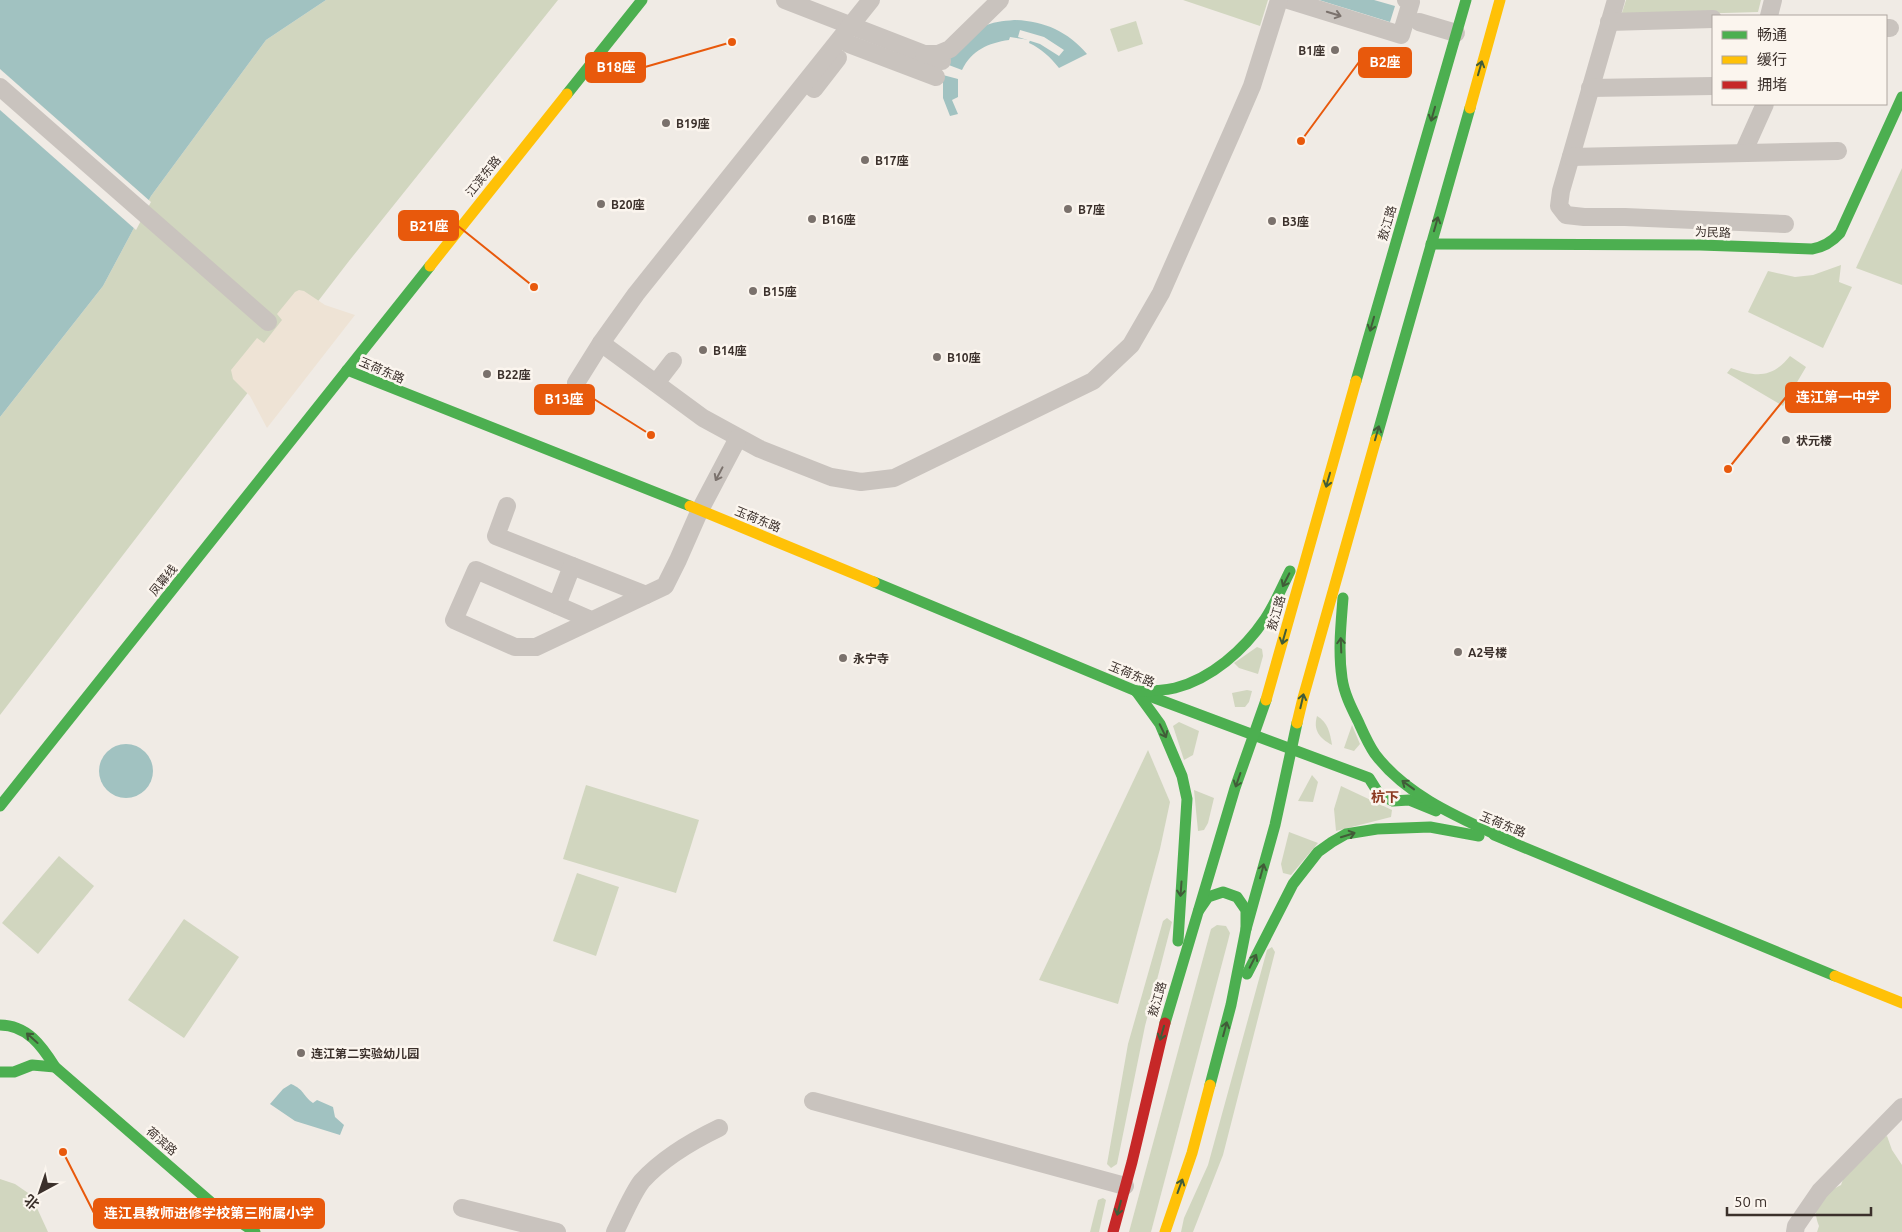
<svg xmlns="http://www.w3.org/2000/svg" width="1902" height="1232" viewBox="0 0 1902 1232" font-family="Ubuntu,'Noto Sans SC',sans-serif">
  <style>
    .green { fill: #d1d6bf }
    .plaza { fill: #eee3d5 }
    .water { fill: #a1c2c1 }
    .pier { fill: #f0ebe5 }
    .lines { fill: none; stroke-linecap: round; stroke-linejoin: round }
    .street { stroke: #c9c3be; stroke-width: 18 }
    .fast { stroke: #4caf50; stroke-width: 11 }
    .slow { stroke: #ffc107; stroke-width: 11 }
    .jam { stroke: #c62828; stroke-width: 11 }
    .oneway { stroke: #7b726d }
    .oneway2 { stroke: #415c38 }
    .poi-dot { fill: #7a716c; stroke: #fbf5ee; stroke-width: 2 }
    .labels { text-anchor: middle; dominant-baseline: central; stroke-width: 5; stroke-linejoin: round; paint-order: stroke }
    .poi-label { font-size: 12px; font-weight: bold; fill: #3b302b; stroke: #fbf5ee; text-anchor: start }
    .street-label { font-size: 12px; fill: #3b302b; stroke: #fbf5ee }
    .neighbourhood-label { font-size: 14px; font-weight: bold; fill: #8c3b22; stroke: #fbf5ee }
    .leader { fill: none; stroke: #e8590c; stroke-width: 2 }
    .callout-dot { fill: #e8590c; stroke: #fbf5ee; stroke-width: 2 }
    .callout { fill: #e8590c; stroke: #e8590c; stroke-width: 2 }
    .callout-label { font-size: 14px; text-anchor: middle; font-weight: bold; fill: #fff }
  </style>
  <rect width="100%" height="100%" fill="#f0ebe5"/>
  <g class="green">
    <path d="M326,0H558L349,261L0,715V417L103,286L151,196L266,40Z"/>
    <path d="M1183,0H1268L1260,26Z"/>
    <path d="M1626,0H1761L1758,12L1621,16Z"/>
    <path d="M1136,21L1143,44L1118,52L1110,29Z"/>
    <path d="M1902,168V285L1856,268Z"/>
    <path d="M1841,265L1839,282L1852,287L1823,348L1748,312L1768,271L1795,277L1813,275Z"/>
    <path d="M1790,356L1806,367L1783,406L1727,373L1731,368C1755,377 1772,379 1790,356Z"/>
    <path d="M1257,647L1262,649L1263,656L1258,674L1239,668L1234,663Z"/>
    <path d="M1247,690L1252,691L1249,702L1245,707H1235L1232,693Z"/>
    <path d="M1317,716C1328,722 1330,733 1332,745C1319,738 1313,730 1317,716Z"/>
    <path d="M1179,722L1199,731L1193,755L1184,760L1173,726Z"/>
    <path d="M1352,725L1360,744L1354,751L1344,748Z"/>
    <path d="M1148,750L1170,802L1160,849L1118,1004L1039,980Z"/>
    <path d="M1312,775L1318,782L1313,802L1298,801Z"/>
    <path d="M586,785L699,820L676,893L563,859Z"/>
    <path d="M1341,786L1392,810L1391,817L1336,831L1334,809Z"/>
    <path d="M1194,790L1214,798L1208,823L1204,830L1198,831Z"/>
    <path d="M1289,832L1318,843L1291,875L1283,873L1281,864Z"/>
    <path d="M59,856L94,886L38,954L2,923Z"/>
    <path d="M577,873L619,887L596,956L553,941Z"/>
    <path d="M1167,918L1172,922L1145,1026L1117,1164L1111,1168L1107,1164L1128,1044L1163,921Z"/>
    <path d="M184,919L239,957L184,1038L128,1000Z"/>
    <path d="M1217,925L1226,926L1230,933L1228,941L1151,1232H1129L1211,929Z"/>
    <path d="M1272,947L1275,952L1223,1155L1193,1232H1181L1184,1218L1208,1165L1267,950Z"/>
    <path d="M1887,1136L1892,1150L1902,1165V1232H1817L1819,1226C1810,1203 1822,1195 1841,1185L1846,1171L1876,1140Z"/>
    <path d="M0,1179L15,1184L31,1195L48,1232H0Z"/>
    <path d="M1103,1198L1106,1200L1099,1232H1090L1098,1200Z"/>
  </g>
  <path class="plaza" d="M299,290L304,291L325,305L355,315L267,428L250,396L233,379L231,370L257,338L264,343L282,320L277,314L295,292Z"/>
  <g class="water">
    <path d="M0,0H326L266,40L151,196L103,286L0,417Z"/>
    <path d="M1319,0H1374L1395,6L1390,22Z"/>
    <path d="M1014,20C1044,21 1067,31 1087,54L1059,68C1050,57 1042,49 1029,43L1030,40L1010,37L1009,40C988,43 972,50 962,70L946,64C951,55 973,32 982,27C992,22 1003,21 1014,20Z"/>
    <path d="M943,75L958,79V97L952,100L958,114L950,116L943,98Z"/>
    <circle cx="126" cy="771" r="27"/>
    <path d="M291,1084C305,1090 302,1095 313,1103L317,1100L333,1107L335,1117L344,1125L340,1135L295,1121L270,1104L283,1089Z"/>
  </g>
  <g class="pier">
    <path d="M1020,30L1044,37L1064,50L1059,56L1040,44L1018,37Z"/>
    <path d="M0,69L151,202L136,230L0,110Z"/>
  </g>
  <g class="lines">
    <g class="street">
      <path d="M785,0L942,61"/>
      <path d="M1288,0L1401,35L1411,2L1406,0"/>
      <path d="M1616,0L1561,191L1559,206L1566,215L1584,217H1625L1785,224"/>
      <path d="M1769,16L1773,0"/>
      <path d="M1419,22L1456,33"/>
      <path d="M1609,22L1713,19"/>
      <path d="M1886,28H1890"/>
      <path d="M849,44L936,77"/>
      <path d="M924,54H938L950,49L1000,0"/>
      <path d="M0,87L268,322"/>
      <path d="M1590,88L1713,86"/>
      <path d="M814,89L838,58"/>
      <path d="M1743,153L1765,104"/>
      <path d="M1571,157L1838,151"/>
      <path d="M601,343L703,418L760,449L831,477L861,482L894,478L1093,381L1131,345L1161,293L1233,130L1252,86L1279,0"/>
      <path d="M576,383L601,343L636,294L871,0"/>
      <path d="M656,383L673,361"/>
      <path d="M507,506L496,536L646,595"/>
      <path d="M557,605L572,566"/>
      <path d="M591,620L476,570L454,620L515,647H536L665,586L678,560L700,510L738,438"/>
      <path d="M813,1101L1125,1186"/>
      <path d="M462,1208L557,1232"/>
      <path d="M615,1232C622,1218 633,1192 642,1181C663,1158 692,1141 719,1128"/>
      <path d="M1795,1232L1796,1226L1820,1191L1902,1107"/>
    </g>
    <g class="fast">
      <path d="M567,94L642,0"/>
      <path d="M1431,244L1700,245L1812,249C1824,247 1832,242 1840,233L1902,97"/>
      <path d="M347,370L690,506"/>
      <path d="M1356,381L1466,0"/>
      <path d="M1376,439L1470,108"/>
      <path d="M874,582L1136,691L1369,778L1379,794L1393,801L1409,800L1436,811"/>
      <path d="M1343,598C1341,624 1338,651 1342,678C1344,693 1351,707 1358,721C1363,732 1368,744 1375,754C1408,798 1465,820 1512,842"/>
      <path d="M1136,691L1160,724L1182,776L1187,799L1178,941"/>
      <path d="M1136,691C1149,691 1162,691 1175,688C1211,679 1244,650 1265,619C1275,604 1282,587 1290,571"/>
      <path d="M0,806L430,266"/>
      <path d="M1494,835L1835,976"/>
      <path d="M1199,910L1208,897L1223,892L1237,897L1246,910V929"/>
      <path d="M1247,974L1293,884L1318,852L1332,842L1346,834L1377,829L1430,827L1479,836"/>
      <path d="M1165,1023L1235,788L1266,700"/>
      <path d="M0,1025C27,1025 42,1046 55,1067L214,1205L255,1232"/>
      <path d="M0,1072H14L32,1065L55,1067"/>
      <path d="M1210,1085L1231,1005L1246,929L1275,825L1297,723"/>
    </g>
    <g class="slow">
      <path d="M1470,108L1500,0"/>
      <path d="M430,266L567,94"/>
      <path d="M690,506L874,582"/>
      <path d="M1266,700L1356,381"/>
      <path d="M1297,723L1303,698L1376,439"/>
      <path d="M1835,976L1902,1003"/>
      <path d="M1165,1232L1192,1153L1210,1085"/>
    </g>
    <path class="jam" d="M1113,1232L1132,1162L1165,1023"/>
  </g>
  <defs><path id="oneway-shaft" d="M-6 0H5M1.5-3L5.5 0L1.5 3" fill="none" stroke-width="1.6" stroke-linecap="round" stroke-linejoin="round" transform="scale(1.25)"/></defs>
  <g class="oneway">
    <use href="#oneway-shaft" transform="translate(1334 14) rotate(17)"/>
    <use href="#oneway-shaft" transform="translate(719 474) rotate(118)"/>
  </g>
  <g class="oneway2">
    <use href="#oneway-shaft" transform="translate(1480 68) rotate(-74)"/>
    <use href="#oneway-shaft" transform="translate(1433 114) rotate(106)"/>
    <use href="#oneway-shaft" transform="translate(1436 224) rotate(-74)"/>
    <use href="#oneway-shaft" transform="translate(1372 324) rotate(106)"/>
    <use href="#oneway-shaft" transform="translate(1377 433) rotate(-74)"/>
    <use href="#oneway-shaft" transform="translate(1328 480) rotate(106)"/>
    <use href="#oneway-shaft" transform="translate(1286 580) rotate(117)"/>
    <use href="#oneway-shaft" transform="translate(1284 637) rotate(106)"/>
    <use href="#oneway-shaft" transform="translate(1341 645) rotate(-92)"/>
    <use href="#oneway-shaft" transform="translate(1302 701) rotate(-77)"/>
    <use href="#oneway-shaft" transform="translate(1163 731) rotate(64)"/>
    <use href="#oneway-shaft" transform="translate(1238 780) rotate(109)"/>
    <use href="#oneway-shaft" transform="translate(1408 785) rotate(-144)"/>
    <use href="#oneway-shaft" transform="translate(1348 835) rotate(-17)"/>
    <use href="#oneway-shaft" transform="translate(1262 871) rotate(-75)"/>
    <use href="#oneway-shaft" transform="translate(1181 889) rotate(94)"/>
    <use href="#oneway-shaft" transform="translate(1253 961) rotate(-63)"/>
    <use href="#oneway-shaft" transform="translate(1225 1029) rotate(-75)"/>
    <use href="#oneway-shaft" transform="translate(1162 1033) rotate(106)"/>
    <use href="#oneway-shaft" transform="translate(32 1038) rotate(-138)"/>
    <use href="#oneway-shaft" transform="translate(1180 1186) rotate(-70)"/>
    <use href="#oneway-shaft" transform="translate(1119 1208) rotate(105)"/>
  </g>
  <g class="poi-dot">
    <circle cx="1335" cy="50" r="5"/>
    <circle cx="666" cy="123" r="5"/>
    <circle cx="865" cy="160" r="5"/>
    <circle cx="601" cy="204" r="5"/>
    <circle cx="1068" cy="209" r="5"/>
    <circle cx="812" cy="219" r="5"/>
    <circle cx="1272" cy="221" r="5"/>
    <circle cx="753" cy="291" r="5"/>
    <circle cx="703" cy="350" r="5"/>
    <circle cx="937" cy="357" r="5"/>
    <circle cx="487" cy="374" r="5"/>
    <circle cx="1786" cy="440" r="5"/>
    <circle cx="1458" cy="652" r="5"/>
    <circle cx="843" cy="658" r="5"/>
    <circle cx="301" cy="1053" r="5"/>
  </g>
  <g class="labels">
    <g class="poi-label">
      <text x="1325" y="50" text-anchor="end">B1座</text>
      <text x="676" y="123">B19座</text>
      <text x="875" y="160">B17座</text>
      <text x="611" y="204">B20座</text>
      <text x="1078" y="209">B7座</text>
      <text x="822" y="219">B16座</text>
      <text x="1282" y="221">B3座</text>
      <text x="763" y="291">B15座</text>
      <text x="713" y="350">B14座</text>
      <text x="947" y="357">B10座</text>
      <text x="497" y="374">B22座</text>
      <text x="1796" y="440">状元楼</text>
      <text x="1468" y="652">A2号楼</text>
      <text x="853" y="658">永宁寺</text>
      <text x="311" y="1053">连江第二实验幼儿园</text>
    </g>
    <g class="street-label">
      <text transform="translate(483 176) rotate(-51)">江滨东路</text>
      <text transform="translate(1387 223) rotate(-74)">敖江路</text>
      <text transform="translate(1713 232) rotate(2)">为民路</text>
      <text transform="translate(382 370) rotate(23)">玉荷东路</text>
      <text transform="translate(758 519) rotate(22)">玉荷东路</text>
      <text transform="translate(163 580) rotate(-51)">凤幕线</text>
      <text transform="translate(1276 613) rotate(-74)">敖江路</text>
      <text transform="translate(1132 674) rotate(22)">玉荷东路</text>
      <text transform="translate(1503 824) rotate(22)">玉荷东路</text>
      <text transform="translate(1157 999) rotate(-74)">敖江路</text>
      <text transform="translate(162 1141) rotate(41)">荷滨路</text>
    </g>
    <g class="neighbourhood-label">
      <text x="1385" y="797">杭下</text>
    </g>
  </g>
  <path class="leader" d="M1301 141L1359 62M732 42L645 67M534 287L458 226M1728 469L1786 397M651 435L594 399M63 1152L94 1213"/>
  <g class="callout-dot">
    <circle cx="1301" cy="141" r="5"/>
    <circle cx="732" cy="42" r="5"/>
    <circle cx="534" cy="287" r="5"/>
    <circle cx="1728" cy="469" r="5"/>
    <circle cx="651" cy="435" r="5"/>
    <circle cx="63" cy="1152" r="5"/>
  </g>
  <g class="callout">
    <rect x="1359" y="48" width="52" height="29" rx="5"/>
    <rect x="586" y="53" width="59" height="29" rx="5"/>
    <rect x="399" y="211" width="59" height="29" rx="5"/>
    <rect x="1786" y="383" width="104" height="29" rx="5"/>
    <rect x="535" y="385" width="59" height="29" rx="5"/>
    <rect x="94" y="1199" width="230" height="29" rx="5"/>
  </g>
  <g class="callout-label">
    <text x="1385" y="67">B2座</text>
    <text x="616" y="72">B18座</text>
    <text x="429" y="231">B21座</text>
    <text x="1838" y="402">连江第一中学</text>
    <text x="564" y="404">B13座</text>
    <text x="209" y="1218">连江县教师进修学校第三附属小学</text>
  </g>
  <rect x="1712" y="15" width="175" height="90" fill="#fbf5ee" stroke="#aea6a0"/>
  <rect x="1722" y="31" width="25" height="8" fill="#4caf50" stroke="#aea6a0"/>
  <text x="1757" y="40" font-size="15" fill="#3b302b">畅通</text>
  <rect x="1722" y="56" width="25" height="8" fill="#ffc107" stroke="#aea6a0"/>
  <text x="1757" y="65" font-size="15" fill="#3b302b">缓行</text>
  <rect x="1722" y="81" width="25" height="8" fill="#c62828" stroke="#aea6a0"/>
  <text x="1757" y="90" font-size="15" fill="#3b302b">拥堵</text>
  <g transform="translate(40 1192) rotate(220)" stroke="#fbf5ee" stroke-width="4" paint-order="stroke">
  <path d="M0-4L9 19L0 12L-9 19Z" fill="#3b302b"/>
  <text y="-8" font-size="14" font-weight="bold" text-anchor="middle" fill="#3b302b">北</text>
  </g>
  <path d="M1727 1207v8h144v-8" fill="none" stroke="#3b302b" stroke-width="2.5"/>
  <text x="1734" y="1207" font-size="15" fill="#3b302b" stroke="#fbf5ee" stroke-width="4" paint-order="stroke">50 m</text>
</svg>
